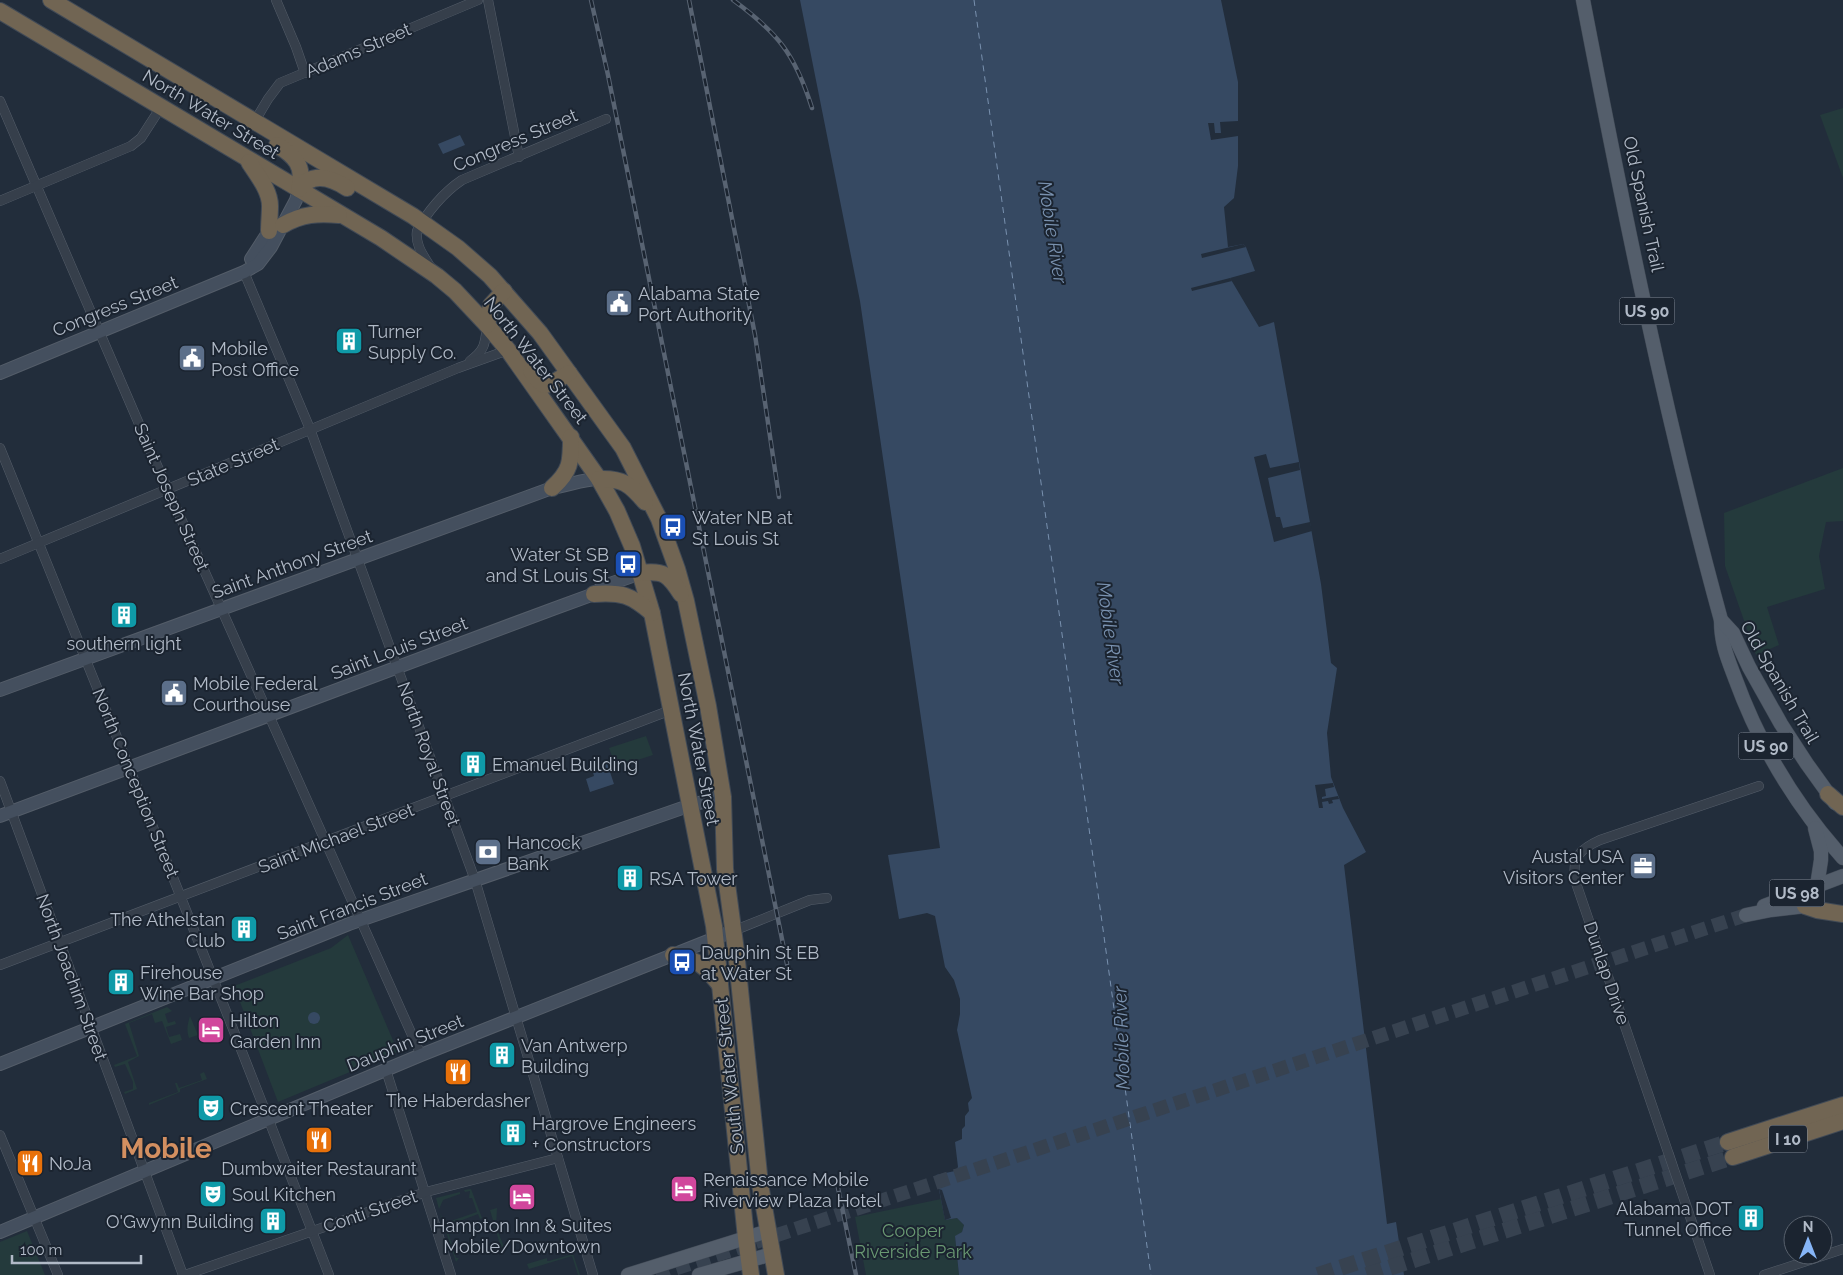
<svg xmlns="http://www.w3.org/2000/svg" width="1843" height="1275" viewBox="0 0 1843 1275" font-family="Raleway,sans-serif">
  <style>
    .green { fill: #243a3c }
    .water { fill: #364962 }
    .pier { fill: #222d3b }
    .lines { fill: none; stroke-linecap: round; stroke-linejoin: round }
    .ferry { stroke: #7991af; stroke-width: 1; stroke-dasharray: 6 5; stroke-linecap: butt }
    .primary-tunnel { stroke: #374250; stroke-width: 14; stroke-dasharray: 14 7; stroke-linecap: butt }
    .highway-tunnel { stroke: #374250; stroke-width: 16; stroke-dasharray: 16 8; stroke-linecap: butt }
    .street-casing { stroke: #545d69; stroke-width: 10 }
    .secondary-casing { stroke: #545d69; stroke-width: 14 }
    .primary-casing { stroke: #3f4854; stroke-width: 15 }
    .highway-casing { stroke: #414a56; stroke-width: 18 }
    .street { stroke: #363f4b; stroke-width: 9 }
    .secondary { stroke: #444f5e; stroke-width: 12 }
    .primary { stroke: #545e6b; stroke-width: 14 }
    .highway { stroke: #716553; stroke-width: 16 }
    .rail-casing { stroke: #586372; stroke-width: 4.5 }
    .rail { stroke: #1b2430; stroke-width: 2.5; stroke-dasharray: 8; stroke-linecap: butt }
    .labels { text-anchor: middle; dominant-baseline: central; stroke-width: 4; stroke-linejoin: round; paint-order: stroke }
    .shield { fill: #1b2430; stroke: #848d9a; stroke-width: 1 }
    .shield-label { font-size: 16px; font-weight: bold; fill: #b1bac7 }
    .street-label { font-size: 18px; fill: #b1bac7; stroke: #1b2430 }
    .poi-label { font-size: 18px; fill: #b1bac7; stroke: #1b2430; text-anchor: start }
    .park-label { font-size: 18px; fill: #699872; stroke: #1b2430 }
    .water-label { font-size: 19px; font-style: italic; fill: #7991af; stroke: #1b2430 }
    .town-label { font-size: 28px; font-weight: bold; fill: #d38f60; stroke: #1b2430 }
  </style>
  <rect width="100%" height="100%" fill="#222d3b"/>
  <g class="green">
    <path d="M1843,108V178L1820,115Z"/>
    <path d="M1843,468V521L1826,522L1819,556L1825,589L1767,607L1779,645L1756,655L1725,566L1724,513Z"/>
    <path d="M646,736L653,755L616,767L609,748Z"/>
    <path d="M348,935L398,1052L278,1102L234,986L331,948Z"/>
    <path d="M167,1007L172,1011L165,1014L168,1023L175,1021L176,1024L166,1027L169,1037L180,1034L182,1040L171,1044L162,1021L155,1023L152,1014L129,1023L139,1056L128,1062L137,1089L125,1094L124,1092L133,1089V1082L125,1064L115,1067L114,1065L137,1056L125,1024Z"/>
    <path d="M190,1016L198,1035L189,1038C186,1029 188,1023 190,1016Z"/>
    <path d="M204,1072L207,1079L180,1089V1092L149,1105V1103L178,1092L175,1083H177L179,1088L202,1080L200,1074Z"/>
    <path d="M471,1189L482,1218L480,1219L478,1214L452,1224L453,1230L448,1232L456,1258H459L456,1262L440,1213L445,1223L477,1212L472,1198H469L470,1191L465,1192L464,1190Z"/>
    <path d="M460,1192V1194L443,1200L439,1209L436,1198Z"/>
    <path d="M941,1199L945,1220L957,1218L964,1225L962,1232L955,1237L959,1275H866L855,1217Z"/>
    <path d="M497,1208L496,1227L504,1247L503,1249L501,1248L490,1210Z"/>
    <path d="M27,1231L45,1275H0V1242Z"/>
    <path d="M573,1254L580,1275H578L572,1256L529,1269L527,1264L547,1258V1261H549Z"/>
  </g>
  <g class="water">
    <path d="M800,0H1221L1238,82V166L1234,198L1224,207L1228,247L1243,244L1246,247L1255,271L1230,278L1259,327L1274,322L1321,584L1331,663L1337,668L1327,733L1331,777L1343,808L1366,852L1344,865L1387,1224L1396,1222L1404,1275H959L955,1236L962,1232L964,1225L957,1218L945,1220L936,1175L955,1171L958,1167L955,1142L962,1139V1129L965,1126V1116L969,1111L968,1103L972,1098L957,1030L960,1014V999L954,980L945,967L935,916L927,913L899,919L888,855L940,848L860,301Z"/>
    <path d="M460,135L465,145L443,154L438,144Z"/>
    <path d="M607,763L614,784L590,792L586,779L594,776L592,768Z"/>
    <circle cx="314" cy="1018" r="6"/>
  </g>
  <g class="pier">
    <path d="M1238,121V136L1211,140L1208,123H1214L1215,133H1221L1220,122Z"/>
    <path d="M1243,244L1246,247L1202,258L1201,254Z"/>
    <path d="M1230,278L1232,281L1192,291L1191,288Z"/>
    <path d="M1266,454L1270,468L1299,462L1300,470L1268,478L1276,517H1280L1283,528L1310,522L1312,531L1274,542L1254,457Z"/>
    <path d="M1333,783L1334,787L1325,789L1326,796L1322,797V799L1338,796L1339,799L1332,800L1333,803L1329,804L1328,801L1322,802L1323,808H1319L1315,785Z"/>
    <path d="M939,1189L942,1190L951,1218L945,1220Z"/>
  </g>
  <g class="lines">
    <path class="ferry" d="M974,0L1151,1275"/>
    <path class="primary-tunnel" d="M656,1275L1746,915"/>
    <g class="highway-tunnel">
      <path d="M1318,1275L1728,1142"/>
      <path d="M1367,1275L1733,1157"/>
    </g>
    <g class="street-casing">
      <g id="street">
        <path d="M276,0L296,47L305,73"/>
        <path d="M488,0L519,157"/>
        <path d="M0,101L152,454L421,1055"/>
        <path d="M255,121L268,99L280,83L478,0"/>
        <path d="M0,201L131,146L141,138L161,107"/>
        <path d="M431,268C424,256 415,246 417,231C427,212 444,192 462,180L606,119"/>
        <path d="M244,272L310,429L475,880L593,1275"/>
        <path d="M470,361C485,350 485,344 487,326"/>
        <path d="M0,448C112,723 222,998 329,1275"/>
        <path d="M0,559L458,368L508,350"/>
        <path d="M0,781L183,1275"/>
        <path d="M733,931L810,900L827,898"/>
        <path d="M0,965L671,710"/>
        <path d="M386,1070L451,1275"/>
        <path d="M0,1135L58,1275"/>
        <path d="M185,1275L426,1192L558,1158"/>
        <path d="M1710,1275L1575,880C1572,857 1580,849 1600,840L1759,786"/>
        <path d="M1764,1275L1843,1249"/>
      </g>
    </g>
    <g class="secondary-casing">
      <g id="secondary">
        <path d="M251,259L273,225"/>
        <path d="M0,373L244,272L258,264L271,247L296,200L299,189"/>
        <path d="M0,690L552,488C568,486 582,479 599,479"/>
        <path d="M0,816L553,609L594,594L604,586L641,573"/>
        <path d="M0,1064L349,924L691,805L723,797"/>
        <path d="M0,1232L421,1055L733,931"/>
      </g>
    </g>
    <g class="primary-casing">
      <g id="primary">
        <path d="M1583,0C1623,208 1665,416 1721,620C1721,643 1727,657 1735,678C1759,744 1796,806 1843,858"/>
        <path d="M1721,620L1733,633L1749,667L1781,724L1807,764L1835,803"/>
        <path d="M1815,828L1821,851V860L1817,886"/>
        <path d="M1764,906L1843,876"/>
        <path d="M1746,915L1771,910L1814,905"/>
        <path d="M628,1275L768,1231"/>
        <path d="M699,1275L772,1254"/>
      </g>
    </g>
    <g class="highway-casing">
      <g id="highway">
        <path d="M51,0L413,216L458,248L490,276L540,333L623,448L659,519L677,569L686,601L708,706L723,797L725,869L736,951L760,1184L776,1275"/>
        <path d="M0,11L381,238L437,276L455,291L487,325L508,350L599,479L617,511L632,546L652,613L714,926L746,1238L751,1275"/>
        <path d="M277,145C295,156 305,166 299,189"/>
        <path d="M249,162C257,175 270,190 270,206C270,214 269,223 269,231"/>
        <path d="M299,189C312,171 332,178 347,188"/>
        <path d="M283,225C302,214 318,213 339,215"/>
        <path d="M487,325L491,305L504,291"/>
        <path d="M531,371L539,381L544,385L551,384L569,373"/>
        <path d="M599,479C622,478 630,484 645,502"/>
        <path d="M552,488C571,471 571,462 571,437"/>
        <path d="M641,573C664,570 669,575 681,594"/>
        <path d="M594,594C622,592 631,595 652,613"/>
        <path d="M1828,794L1843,807"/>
        <path d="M1805,906L1817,910L1843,914"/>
        <path d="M673,955C700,961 703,964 720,985"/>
        <path d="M1728,1142L1843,1105"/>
        <path d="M1733,1157L1843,1121"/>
      </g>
    </g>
    <use href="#street" class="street"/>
    <use href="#secondary" class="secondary"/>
    <use href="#primary" class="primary"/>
    <use href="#highway" class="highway"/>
    <g class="rail-casing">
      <g id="rail">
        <path d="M591,0L608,75L787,964"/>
        <path d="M689,0L755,335L779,497"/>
        <path d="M733,0C778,33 795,54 812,108"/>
        <path d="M837,1183L856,1275"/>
      </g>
    </g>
    <use href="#rail" class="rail"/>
  </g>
  <defs>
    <g id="civic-square" transform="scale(1.4375)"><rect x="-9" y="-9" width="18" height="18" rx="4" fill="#5c6f8a" stroke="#1b2430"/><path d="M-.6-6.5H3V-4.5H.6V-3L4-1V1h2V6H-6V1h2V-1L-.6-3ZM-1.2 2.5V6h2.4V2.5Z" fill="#fff"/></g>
    <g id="building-square" transform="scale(1.4375)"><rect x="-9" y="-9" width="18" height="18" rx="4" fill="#0f9aa8" stroke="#1b2430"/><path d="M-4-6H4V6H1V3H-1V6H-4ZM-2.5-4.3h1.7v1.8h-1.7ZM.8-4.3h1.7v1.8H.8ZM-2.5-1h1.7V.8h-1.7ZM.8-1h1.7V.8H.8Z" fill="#fff"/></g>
    <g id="bus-square" transform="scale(1.4375)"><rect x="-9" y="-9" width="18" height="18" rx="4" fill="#1a4fb4" stroke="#1b2430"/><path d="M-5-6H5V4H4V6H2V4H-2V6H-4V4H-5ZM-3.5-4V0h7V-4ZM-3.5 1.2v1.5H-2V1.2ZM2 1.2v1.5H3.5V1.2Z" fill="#fff"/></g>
    <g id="bank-square" transform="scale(1.4375)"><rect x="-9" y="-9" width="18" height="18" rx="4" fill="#5c6f8a" stroke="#1b2430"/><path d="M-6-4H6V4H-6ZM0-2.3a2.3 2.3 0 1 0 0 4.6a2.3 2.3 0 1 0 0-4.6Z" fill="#fff"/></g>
    <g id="office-square" transform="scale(1.4375)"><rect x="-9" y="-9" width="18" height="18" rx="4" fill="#5c6f8a" stroke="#1b2430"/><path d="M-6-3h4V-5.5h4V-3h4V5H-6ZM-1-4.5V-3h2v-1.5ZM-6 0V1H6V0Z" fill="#fff"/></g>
    <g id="hotel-square" transform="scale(1.4375)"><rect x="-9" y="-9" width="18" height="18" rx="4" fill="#d1479c" stroke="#1b2430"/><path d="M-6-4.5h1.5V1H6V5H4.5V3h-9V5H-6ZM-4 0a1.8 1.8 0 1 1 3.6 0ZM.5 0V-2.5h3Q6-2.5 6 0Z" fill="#fff"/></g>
    <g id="restaurant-square" transform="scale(1.4375)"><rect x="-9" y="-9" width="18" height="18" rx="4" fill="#e8710a" stroke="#1b2430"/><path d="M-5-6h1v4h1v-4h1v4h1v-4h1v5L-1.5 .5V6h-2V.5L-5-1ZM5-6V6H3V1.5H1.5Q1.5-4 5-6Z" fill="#fff"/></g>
    <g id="theatre-square" transform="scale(1.4375)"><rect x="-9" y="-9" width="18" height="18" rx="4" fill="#0f9aa8" stroke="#1b2430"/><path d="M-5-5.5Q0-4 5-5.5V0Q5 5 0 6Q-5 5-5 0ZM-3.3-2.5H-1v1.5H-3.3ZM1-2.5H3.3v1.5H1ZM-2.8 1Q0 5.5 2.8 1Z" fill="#fff"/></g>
  </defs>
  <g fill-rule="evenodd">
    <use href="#civic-square" x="619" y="303"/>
    <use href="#building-square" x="349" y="341"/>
    <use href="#civic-square" x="192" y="358"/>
    <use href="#bus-square" x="673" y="527"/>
    <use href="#bus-square" x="628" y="564"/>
    <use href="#building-square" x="124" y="615"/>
    <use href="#civic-square" x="174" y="693"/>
    <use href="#building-square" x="473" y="764"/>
    <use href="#bank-square" x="488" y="852"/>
    <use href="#office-square" x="1643" y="866"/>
    <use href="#building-square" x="630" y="878"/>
    <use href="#building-square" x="244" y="929"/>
    <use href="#bus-square" x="682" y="962"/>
    <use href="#building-square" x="121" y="982"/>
    <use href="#hotel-square" x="211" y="1030"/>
    <use href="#building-square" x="502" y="1055"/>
    <use href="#restaurant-square" x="458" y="1072"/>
    <use href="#theatre-square" x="211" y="1108"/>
    <use href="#building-square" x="513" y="1133"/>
    <use href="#restaurant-square" x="319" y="1140"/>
    <use href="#restaurant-square" x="30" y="1163"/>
    <use href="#hotel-square" x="684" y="1189"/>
    <use href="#theatre-square" x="213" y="1194"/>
    <use href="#hotel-square" x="522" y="1197"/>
    <use href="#building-square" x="1751" y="1218"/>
    <use href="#building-square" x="273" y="1221"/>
  </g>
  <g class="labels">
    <g class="shield">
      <rect x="1619.5" y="297.5" width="55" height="27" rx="4"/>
      <rect x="1738.5" y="732.5" width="55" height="27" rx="4"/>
      <rect x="1769.5" y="879.5" width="55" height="27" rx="4"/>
      <rect x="1769" y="1125.5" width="38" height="27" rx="4"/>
    </g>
    <g class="shield-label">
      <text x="1647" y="311">US 90</text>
      <text x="1766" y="746">US 90</text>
      <text x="1797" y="893">US 98</text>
      <text x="1788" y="1139">I 10</text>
    </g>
    <g class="street-label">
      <text transform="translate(358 50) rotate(-23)">Adams Street</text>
      <text transform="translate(211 114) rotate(31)">North Water Street</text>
      <text transform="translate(515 140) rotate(-23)">Congress Street</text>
      <text transform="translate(1644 204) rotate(78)">Old Spanish Trail</text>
      <text transform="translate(115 306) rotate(-22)">Congress Street</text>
      <text transform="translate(536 360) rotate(52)">North Water Street</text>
      <text transform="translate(233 462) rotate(-23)">State Street</text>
      <text transform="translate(172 497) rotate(66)">Saint Joseph Street</text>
      <text transform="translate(292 564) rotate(-20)">Saint Anthony Street</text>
      <text transform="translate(399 648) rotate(-21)">Saint Louis Street</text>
      <text transform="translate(1780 682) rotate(60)">Old Spanish Trail</text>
      <text transform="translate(699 749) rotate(79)">North Water Street</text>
      <text transform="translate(429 754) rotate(70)">North Royal Street</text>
      <text transform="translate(136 783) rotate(68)">North Conception Street</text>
      <text transform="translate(336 838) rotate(-21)">Saint Michael Street</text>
      <text transform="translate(352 906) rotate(-21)">Saint Francis Street</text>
      <text transform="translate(1607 973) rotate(71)">Dunlap Drive</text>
      <text transform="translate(72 977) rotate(70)">North Joachim Street</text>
      <text transform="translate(405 1043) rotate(-22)">Dauphin Street</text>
      <text transform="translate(729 1076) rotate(-96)">South Water Street</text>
      <text transform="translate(370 1211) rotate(-19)">Conti Street</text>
    </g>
    <g class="poi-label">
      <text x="638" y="293">Alabama State<tspan x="638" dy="21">Port Authority</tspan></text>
      <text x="368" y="331">Turner<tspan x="368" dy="21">Supply Co.</tspan></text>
      <text x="211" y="348">Mobile<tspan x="211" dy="21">Post Office</tspan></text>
      <text x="692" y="517">Water NB at<tspan x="692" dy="21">St Louis St</tspan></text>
      <text x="609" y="554" text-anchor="end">Water St SB<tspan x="609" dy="21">and St Louis St</tspan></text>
      <text x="124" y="643" text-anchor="middle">southern light</text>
      <text x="193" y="683">Mobile Federal<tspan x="193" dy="21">Courthouse</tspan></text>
      <text x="492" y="764">Emanuel Building</text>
      <text x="507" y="842">Hancock<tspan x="507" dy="21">Bank</tspan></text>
      <text x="1624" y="856" text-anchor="end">Austal USA<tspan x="1624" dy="21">Visitors Center</tspan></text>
      <text x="649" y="878">RSA Tower</text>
      <text x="225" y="919" text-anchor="end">The Athelstan<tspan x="225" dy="21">Club</tspan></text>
      <text x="701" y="952">Dauphin St EB<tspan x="701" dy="21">at Water St</tspan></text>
      <text x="140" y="972">Firehouse<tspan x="140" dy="21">Wine Bar Shop</tspan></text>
      <text x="230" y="1020">Hilton<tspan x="230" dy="21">Garden Inn</tspan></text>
      <text x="521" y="1045">Van Antwerp<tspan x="521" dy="21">Building</tspan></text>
      <text x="458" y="1100" text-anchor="middle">The Haberdasher</text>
      <text x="230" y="1108">Crescent Theater</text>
      <text x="532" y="1123">Hargrove Engineers<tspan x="532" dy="21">+ Constructors</tspan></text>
      <text x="49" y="1163">NoJa</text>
      <text x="319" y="1168" text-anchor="middle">Dumbwaiter Restaurant</text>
      <text x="703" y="1179">Renaissance Mobile<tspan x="703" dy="21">Riverview Plaza Hotel</tspan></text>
      <text x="232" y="1194">Soul Kitchen</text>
      <text x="1732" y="1208" text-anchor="end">Alabama DOT<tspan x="1732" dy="21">Tunnel Office</tspan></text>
      <text x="254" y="1221" text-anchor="end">O'Gwynn Building</text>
      <text x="522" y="1225" text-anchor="middle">Hampton Inn &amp; Suites<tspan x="522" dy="21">Mobile/Downtown</tspan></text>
    </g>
    <g class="park-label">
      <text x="913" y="1230">Cooper<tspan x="913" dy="21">Riverside Park</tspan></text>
    </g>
    <g class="water-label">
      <text transform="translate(1053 232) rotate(81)">Mobile River</text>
      <text transform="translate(1111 633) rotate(82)">Mobile River</text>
      <text transform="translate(1121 1038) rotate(-92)">Mobile River</text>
    </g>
    <g class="town-label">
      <text x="166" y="1148">Mobile</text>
    </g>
  </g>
  <g transform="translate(1808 1240)"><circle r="24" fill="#1b2430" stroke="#57606c"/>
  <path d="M0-4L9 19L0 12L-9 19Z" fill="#86b5f7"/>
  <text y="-8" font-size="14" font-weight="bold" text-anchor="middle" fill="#b1bac7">N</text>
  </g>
  <path d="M12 1255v8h129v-8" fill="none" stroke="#b1bac7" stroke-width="2.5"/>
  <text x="20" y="1255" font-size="15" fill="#b1bac7" stroke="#1b2430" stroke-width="4" paint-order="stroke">100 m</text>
</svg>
